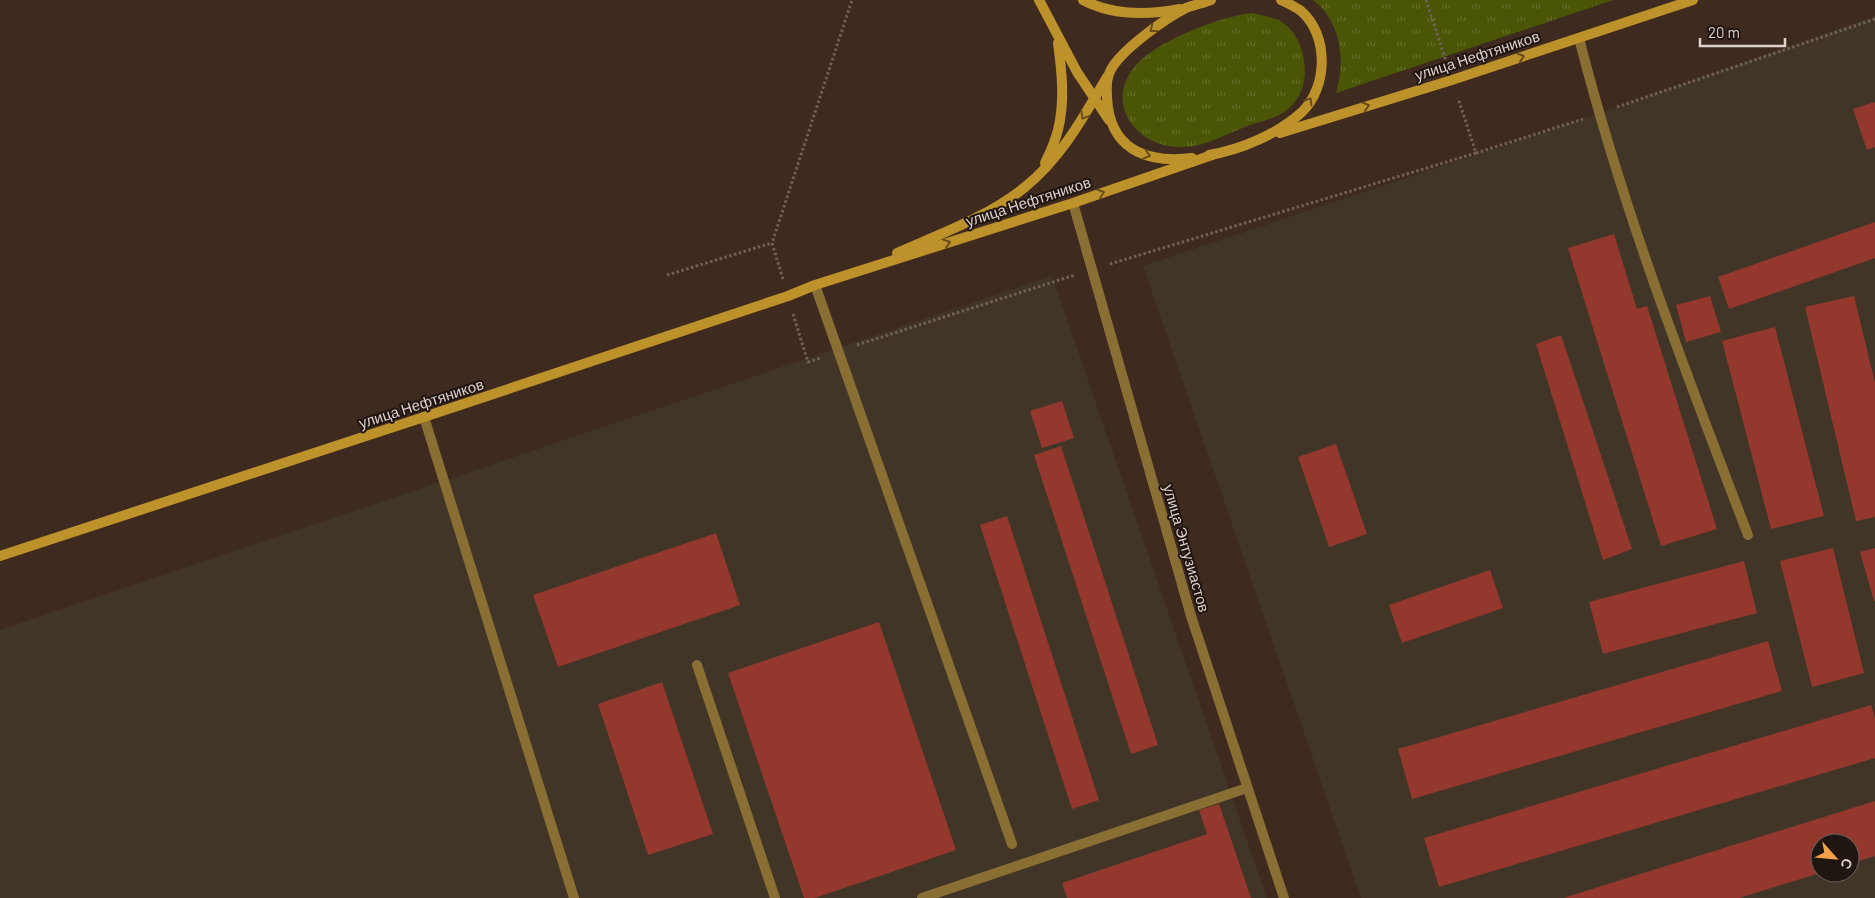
<svg xmlns="http://www.w3.org/2000/svg" width="1875" height="898" viewBox="0 0 1875 898" font-family="Barlow,sans-serif">
  <style>
    .industrial { fill: #403526; fill-rule: evenodd }
    .grass { fill: url(#grass-tufts) }
    .building { fill: #94382d }
    .lines { fill: none; stroke-linecap: round; stroke-linejoin: round }
    .path { stroke: #726057; stroke-width: 3; stroke-dasharray: 2.5 2.5; stroke-linecap: butt }
    .lane { stroke: #8a6f35; stroke-width: 10 }
    .street { stroke: #8a6f35; stroke-width: 10 }
    .secondary { stroke: #be922a; stroke-width: 10 }
    .oneway { stroke: #674d1c }
    .labels { text-anchor: middle; dominant-baseline: central; stroke-width: 4; stroke-linejoin: round; paint-order: stroke }
    .street-label { font-size: 15px; fill: #dfd1cb; stroke: #1f1511 }
  </style>
  <defs>
    <pattern id="grass-tufts" width="24" height="20" patternUnits="userSpaceOnUse" patternTransform="scale(1.25)"><rect width="24" height="20" fill="#4a5605"/><path d="M3 7l-1-3M5 7V3M7 7l1-3M15 17l-1-3M17 17v-4M19 17l1-3" fill="none" stroke="#646d28"/></pattern>
  </defs>
  <rect width="100%" height="100%" fill="#3f2a20"/>
  <g class="industrial">
    <path d="M1875,16V898H1361L1143,266L1598,114ZM1820,843H1850V873H1820Z"/>
    <path d="M1052,276L1267,898H0V630Z"/>
  </g>
  <g class="grass">
    <path d="M1313,0H1613L1336,93C1346,61 1341,21 1313,0Z"/>
    <path d="M1253,13C1262,16 1274,17 1282,22C1306,38 1313,81 1294,103C1291,107 1286,110 1283,113C1273,119 1258,122 1247,126C1230,133 1212,142 1194,146C1191,147 1186,146 1183,147C1136,149 1102,102 1137,64C1159,40 1221,16 1253,13Z"/>
  </g>
  <g class="building">
    <path d="M1875,102V147L1867,150L1853,109Z"/>
    <path d="M1875,222V258L1729,309L1718,277Z"/>
    <path d="M1614,234L1637,309L1647,306L1717,529L1661,546L1568,248Z"/>
    <path d="M1710,296L1721,332L1686,342L1676,305Z"/>
    <path d="M1854,296L1875,383V517L1856,521L1805,307Z"/>
    <path d="M1775,327L1824,516L1771,529L1722,341Z"/>
    <path d="M1561,335L1632,549L1603,560L1536,344Z"/>
    <path d="M1062,401L1074,438L1042,448L1030,411Z"/>
    <path d="M1336,444L1367,534L1329,547L1298,457Z"/>
    <path d="M1061,446L1158,745L1131,754L1034,455Z"/>
    <path d="M1007,516L1099,800L1072,809L980,525Z"/>
    <path d="M716,533L740,605L558,667L533,595Z"/>
    <path d="M1833,548L1864,673L1812,687L1780,561Z"/>
    <path d="M1875,548V601H1874L1860,552Z"/>
    <path d="M1744,561L1757,613L1603,654L1589,602Z"/>
    <path d="M1490,570L1503,608L1402,643L1389,605Z"/>
    <path d="M879,622L956,850L815,898H804L728,673Z"/>
    <path d="M1768,641L1782,691L1412,799L1398,749Z"/>
    <path d="M662,682L713,834L648,855L598,704Z"/>
    <path d="M1871,705L1875,718V758L1439,887L1424,838Z"/>
    <path d="M1875,801V856L1850,864V843H1820V873L1739,898H1563Z"/>
    <path d="M1219,804L1251,898H1067L1062,883L1207,834L1199,810Z"/>
  </g>
  <g class="lines">
    <g class="path">
      <path d="M1426,0L1446,61"/>
      <path d="M1617,107L1875,19"/>
      <path d="M1476,153L1583,119"/>
      <path d="M1110,264L1476,153L1458,98"/>
      <path d="M667,275L772,243"/>
      <path d="M783,279L772,243L852,0"/>
      <path d="M793,314L808,362L821,358"/>
      <path d="M857,345L1075,275"/>
    </g>
    <g class="lane">
      <path d="M1579,38C1622,208 1685,371 1748,535"/>
      <path d="M815,285L1012,844"/>
      <path d="M424,417L574,898"/>
      <path d="M697,665L775,898"/>
      <path d="M922,898L1247,788"/>
    </g>
    <path class="street" d="M1073,203L1191,616L1284,898"/>
    <g class="secondary">
      <path d="M1039,0L1077,72L1109,120"/>
      <path d="M1083,0C1113,16 1148,15 1180,9"/>
      <path d="M1280,133L1452,80L1693,0"/>
      <path d="M1209,155C1240,150 1278,134 1302,112C1328,87 1329,35 1301,11C1296,7 1287,3 1281,0"/>
      <path d="M1192,158C1152,163 1115,153 1108,108C1107,98 1105,84 1109,74C1116,53 1166,18 1186,8C1194,5 1203,3 1211,0"/>
      <path d="M1045,163C1050,153 1055,141 1058,130C1065,102 1062,72 1058,43"/>
      <path d="M897,253C940,234 988,217 1025,187C1062,157 1084,116 1107,77"/>
      <path d="M0,556L424,417L788,296L815,285L1073,203L1215,154"/>
    </g>
  </g>
  <defs><path id="oneway-chevron" d="M-2-3.5L2.5 0L-2 3.5" fill="none" stroke-width="1.6" stroke-linecap="round" stroke-linejoin="round" transform="scale(1.25)"/></defs>
  <g class="oneway">
    <use href="#oneway-chevron" transform="translate(1153 29) rotate(142)"/>
    <use href="#oneway-chevron" transform="translate(1521 57) rotate(-18)"/>
    <use href="#oneway-chevron" transform="translate(1309 101) rotate(-59)"/>
    <use href="#oneway-chevron" transform="translate(1366 106) rotate(-17)"/>
    <use href="#oneway-chevron" transform="translate(1084 116) rotate(121)"/>
    <use href="#oneway-chevron" transform="translate(1147 155) rotate(16)"/>
    <use href="#oneway-chevron" transform="translate(1101 193) rotate(-19)"/>
    <use href="#oneway-chevron" transform="translate(947 243) rotate(-18)"/>
  </g>
  <g class="labels">
    <g class="street-label">
      <text transform="translate(1477 55) rotate(-18)">улица Нефтяников</text>
      <text transform="translate(1028 201) rotate(-18)">улица Нефтяников</text>
      <text transform="translate(421 403) rotate(-18)">улица Нефтяников</text>
      <text transform="translate(1187 548) rotate(74)">улица Энтузиастов</text>
    </g>
  </g>
  <g transform="translate(1835 858) rotate(117)"><circle r="24" fill="#1f1511" stroke="#6c605b"/>
  <path d="M0-4L9 19L0 12L-9 19Z" fill="#f5a346"/>
  <text y="-8" font-size="14" font-weight="bold" text-anchor="middle" fill="#dfd1cb">С</text>
  </g>
  <path d="M1700 38v8h85v-8" fill="none" stroke="#dfd1cb" stroke-width="2.5"/>
  <text x="1708" y="38" font-size="15" fill="#dfd1cb" stroke="#1f1511" stroke-width="4" paint-order="stroke">20 m</text>
</svg>
